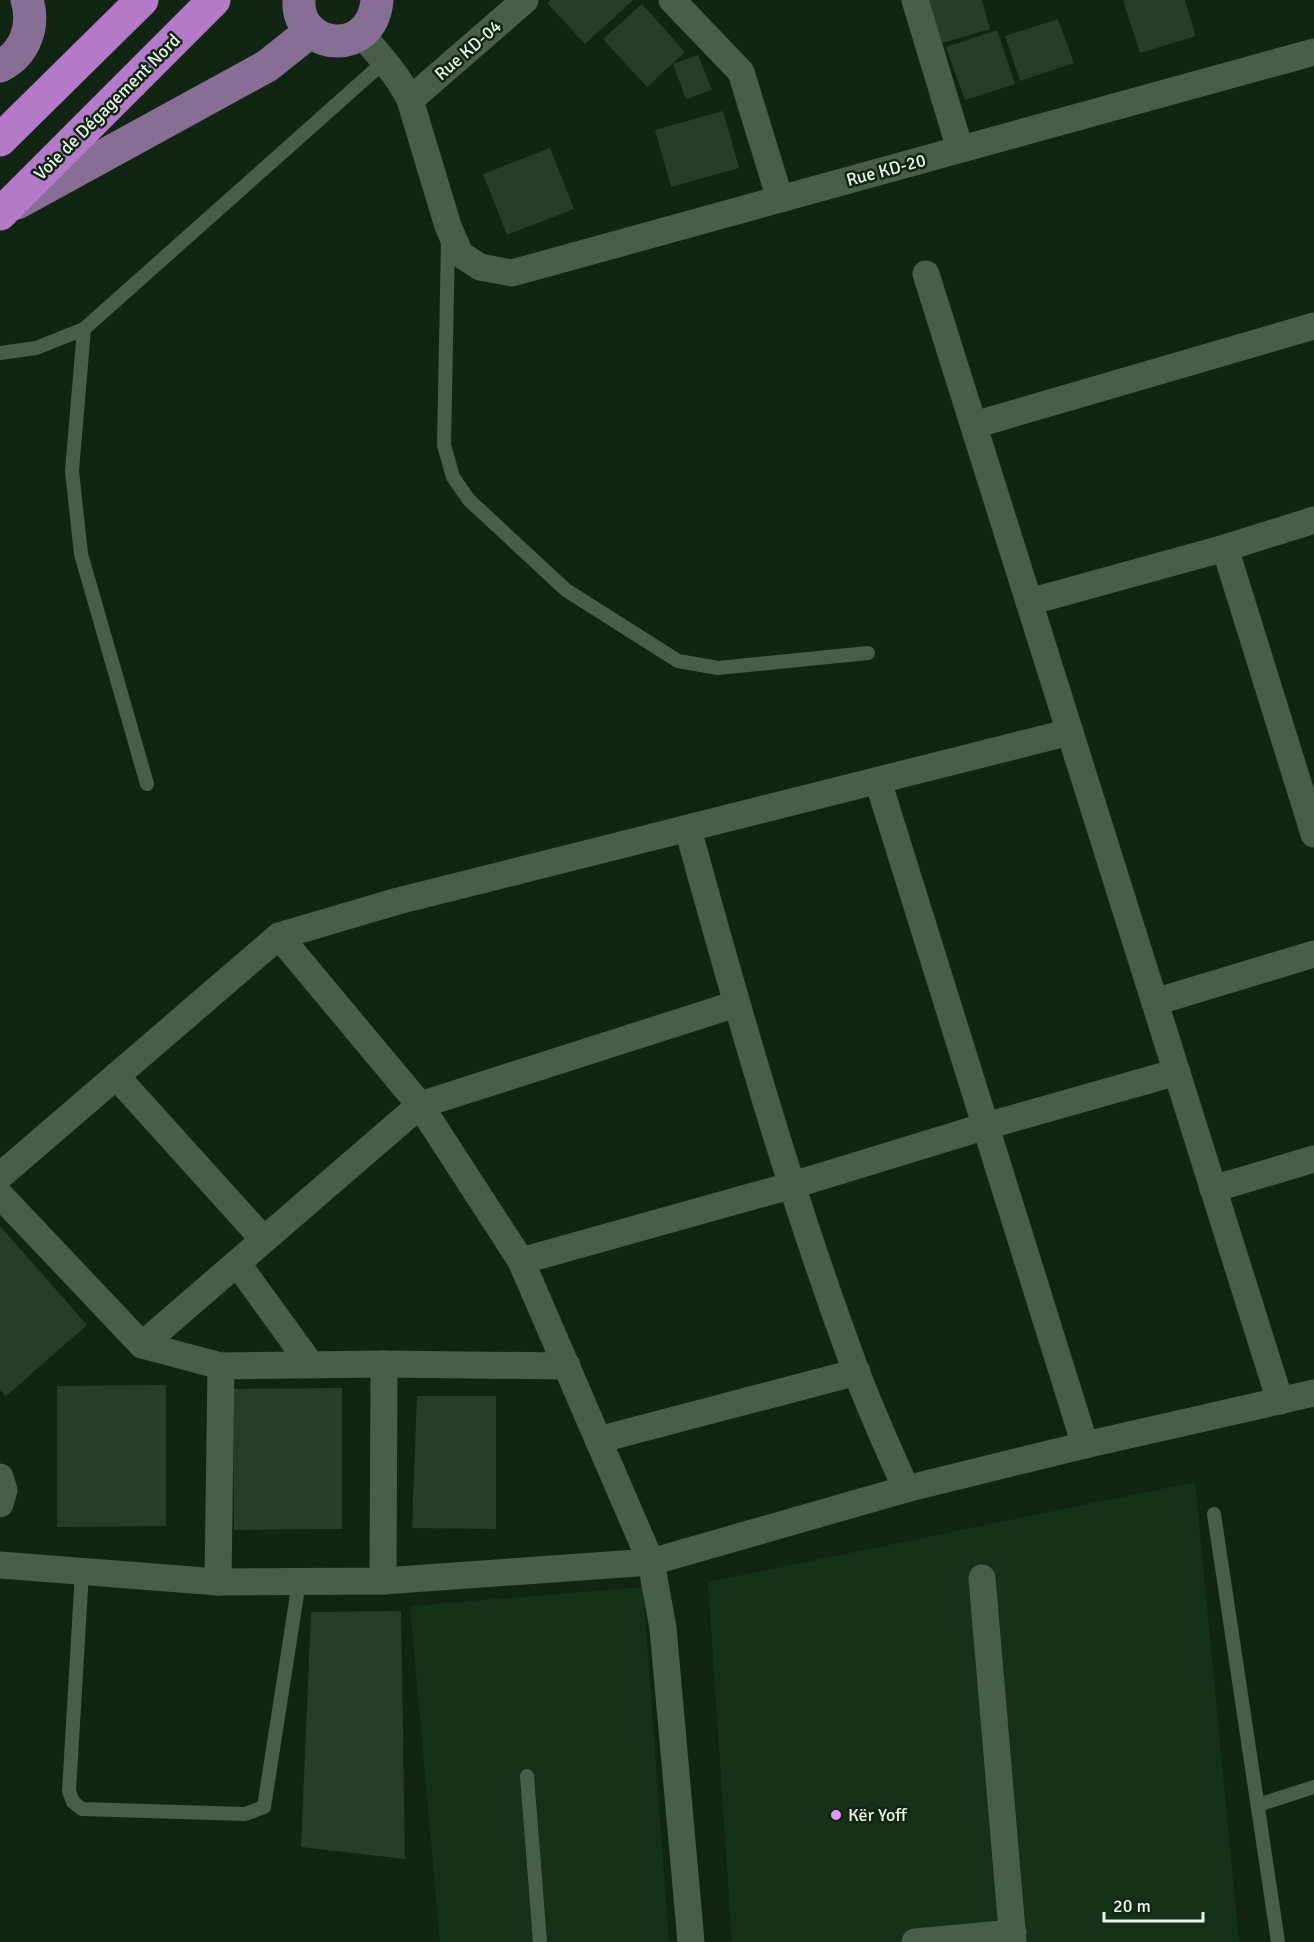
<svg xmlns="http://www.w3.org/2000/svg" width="1314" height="1942" viewBox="0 0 1314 1942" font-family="Signika,sans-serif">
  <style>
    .built { fill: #153118 }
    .building { fill: #263d28 }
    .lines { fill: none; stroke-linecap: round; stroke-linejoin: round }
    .lane { stroke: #475e48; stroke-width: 14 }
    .street { stroke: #475e48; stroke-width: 27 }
    .primary { stroke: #886e95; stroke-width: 33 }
    .highway { stroke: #b479c8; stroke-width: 33 }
    .poi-dot { fill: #dd99f3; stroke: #102612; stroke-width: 2 }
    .labels { text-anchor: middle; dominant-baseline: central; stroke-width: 5; stroke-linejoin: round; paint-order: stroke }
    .street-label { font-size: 18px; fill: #e9f6e9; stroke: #102612 }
    .poi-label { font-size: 18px; fill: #e9f6e9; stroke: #102612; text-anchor: start }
  </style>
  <rect width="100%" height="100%" fill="#102612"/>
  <g class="built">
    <path d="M1195,1482L1239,1942H732L708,1582Z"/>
    <path d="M643,1587L669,1942H440L410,1606Z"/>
  </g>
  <g class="building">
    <path d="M550,0H633L585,44L547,3Z"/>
    <path d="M929,0H982L990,29L942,43Z"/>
    <path d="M1123,0H1185L1196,36L1140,53Z"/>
    <path d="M642,4L685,52L647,87L603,39Z"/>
    <path d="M1058,19L1074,63L1020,81L1005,36Z"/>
    <path d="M997,30L1015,84L965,100L946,47Z"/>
    <path d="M698,55L712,90L686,99L673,64Z"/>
    <path d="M723,111L739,168L671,187L655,130Z"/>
    <path d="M550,148L574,209L507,235L483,174Z"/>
    <path d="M0,1226L87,1325L6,1396L0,1390Z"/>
    <path d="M166,1385V1526L57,1527V1386Z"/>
    <path d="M342,1388V1529L234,1530L233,1389Z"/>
    <path d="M417,1396H496V1529L412,1528Z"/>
    <path d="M401,1611L405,1859L301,1847L311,1612Z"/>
  </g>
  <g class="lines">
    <g class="lane">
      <path d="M448,241L444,445L453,477L469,500L566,590L678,661L718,668L868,653"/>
      <path d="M84,329L72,471L81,554L147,784"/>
      <path d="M0,353L36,348L84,329L385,61"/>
      <path d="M1214,1514L1278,1942"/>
      <path d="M82,1572L69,1791L73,1802L82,1809L245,1814L264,1807L299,1582"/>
      <path d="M527,1776L540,1942"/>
      <path d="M1258,1805L1314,1787"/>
    </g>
    <g class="street">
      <path d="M672,0L741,72L780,199"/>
      <path d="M915,0L960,149"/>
      <path d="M361,34C379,55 398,75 410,100L448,226L460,254L480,267L512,273L1314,52"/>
      <path d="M410,100L525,0"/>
      <path d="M926,274L1280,1401"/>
      <path d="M974,425L1314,326"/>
      <path d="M1225,548L1314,834"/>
      <path d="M1029,602L1225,548L1314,520"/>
      <path d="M878,781L1085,1445"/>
      <path d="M688,829C738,1011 790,1194 856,1371C871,1411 889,1450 906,1489"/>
      <path d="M279,936L420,1105L521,1261L651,1562L663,1628L691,1942"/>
      <path d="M1155,1002L1314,954"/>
      <path d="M116,1076L264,1240"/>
      <path d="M0,1176L279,936L398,901L1070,732"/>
      <path d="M1213,1189L1314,1159"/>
      <path d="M0,1195L142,1345L221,1366L384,1364L567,1366"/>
      <path d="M521,1261L793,1185L986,1126L1177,1072"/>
      <path d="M237,1263L311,1365"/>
      <path d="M142,1345L420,1105L736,1004"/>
      <path d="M598,1440L857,1372"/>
      <path d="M0,1477L4,1490L0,1504"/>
      <path d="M0,1565L218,1582L383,1581L651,1562L906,1489L1085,1445L1314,1393"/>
      <path d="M982,1578L1013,1942"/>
      <path d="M383,1581L384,1364"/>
      <path d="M218,1582L221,1366"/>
      <path d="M915,1942L1013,1933"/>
    </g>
    <g class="primary">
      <path d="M299,0C296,50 372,59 377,0"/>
      <path d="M0,66C25,54 35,26 27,0"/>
      <path d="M17,203L267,66L311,31"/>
    </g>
    <g class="highway">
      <path d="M0,140L142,0"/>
      <path d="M0,214L214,0"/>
    </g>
  </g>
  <circle class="poi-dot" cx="836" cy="1815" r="6"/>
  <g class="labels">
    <g class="street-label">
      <text transform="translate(468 50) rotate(-41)">Rue KD-04</text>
      <text transform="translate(107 107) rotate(-45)">Voie de Dégagement Nord</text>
      <text transform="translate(886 170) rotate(-15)">Rue KD-20</text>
    </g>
    <g class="poi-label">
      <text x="848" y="1815">Kër Yoff</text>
    </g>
  </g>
  <path d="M1104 1912v9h99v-9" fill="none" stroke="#e9f6e9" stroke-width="3"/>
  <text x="1113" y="1912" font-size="18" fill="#e9f6e9" stroke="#102612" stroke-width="4.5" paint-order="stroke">20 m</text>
</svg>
